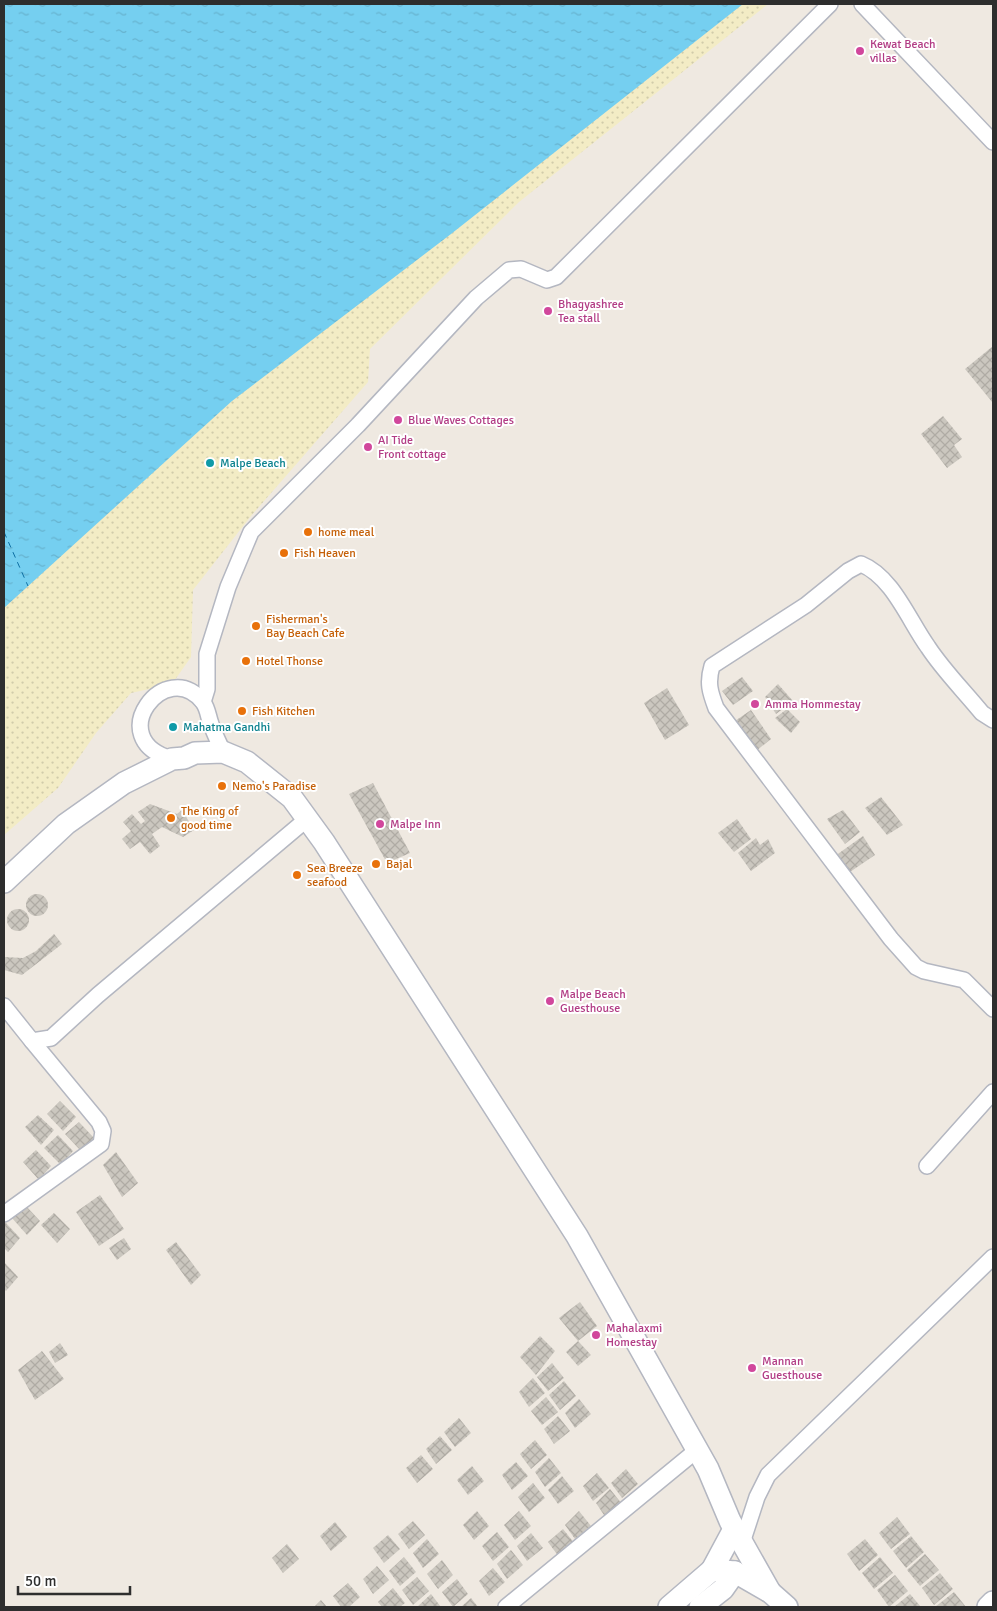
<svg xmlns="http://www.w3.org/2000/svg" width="997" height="1611" viewBox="0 0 997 1611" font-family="Signika,sans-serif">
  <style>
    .sand { fill: url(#sand-dots) }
    .water { fill: url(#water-ripples) }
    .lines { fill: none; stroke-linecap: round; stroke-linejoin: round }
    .ferry { stroke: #0d6fa3; stroke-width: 1; stroke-dasharray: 6 5; stroke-linecap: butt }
    .building { fill: url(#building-cross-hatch) }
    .street-casing { stroke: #b4b7c1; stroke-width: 18 }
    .secondary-casing { stroke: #b4b7c1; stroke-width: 24 }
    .street { stroke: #fff; stroke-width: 15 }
    .secondary { stroke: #fff; stroke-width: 21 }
    .hotel-dot { fill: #d1479c; stroke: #fff; stroke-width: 2 }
    .culture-dot { fill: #0f9aa8; stroke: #fff; stroke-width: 2 }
    .food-dot { fill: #e8710a; stroke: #fff; stroke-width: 2 }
    .labels { text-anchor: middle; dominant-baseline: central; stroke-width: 4; stroke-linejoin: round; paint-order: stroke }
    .hotel-label { font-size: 12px; fill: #b23c85; stroke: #fff; text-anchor: start }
    .culture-label { font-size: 12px; fill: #0d838f; stroke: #fff; text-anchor: start }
    .food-label { font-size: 12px; fill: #c56008; stroke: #fff; text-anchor: start }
  </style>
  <defs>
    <pattern id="sand-dots" width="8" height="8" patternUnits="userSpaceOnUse" patternTransform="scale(1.25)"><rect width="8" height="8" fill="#f3ecc5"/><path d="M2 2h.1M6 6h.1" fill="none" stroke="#d1cbaa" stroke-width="1.8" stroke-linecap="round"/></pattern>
    <pattern id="water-ripples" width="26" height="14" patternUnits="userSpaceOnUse" patternTransform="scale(1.25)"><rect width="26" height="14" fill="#75cff0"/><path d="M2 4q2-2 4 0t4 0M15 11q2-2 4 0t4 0" fill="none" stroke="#66b2ce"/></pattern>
    <pattern id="building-cross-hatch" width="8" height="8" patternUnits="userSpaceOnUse" patternTransform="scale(1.25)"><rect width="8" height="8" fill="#cbc7bf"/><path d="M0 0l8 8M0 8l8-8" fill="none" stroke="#afaba4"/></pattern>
  </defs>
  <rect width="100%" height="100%" fill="#efe9e1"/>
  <path class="sand" d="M691,4H768L519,202L370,349L368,382L251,516L193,590L191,657L172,684L131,693L96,733L58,788L4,835V572Z"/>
  <path class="water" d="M4,4H743L451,234L232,401L4,608Z"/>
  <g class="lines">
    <path class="ferry" d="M4,532L28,586"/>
  </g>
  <g class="building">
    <path d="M993,346V403L965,369Z"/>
    <path d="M943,416L962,439L954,445L962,457L947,468L921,434Z"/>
    <path d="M742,677L753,691L733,705L722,691Z"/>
    <path d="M778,684L793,701L776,714L765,697Z"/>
    <path d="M667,688L689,725L665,740L644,703Z"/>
    <path d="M787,709L800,722L791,733L775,718Z"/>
    <path d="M751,710L771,739L756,751L735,721Z"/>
    <path d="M373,783L410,853L387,863L349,794Z"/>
    <path d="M881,797L903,825L887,835L865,808Z"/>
    <path d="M150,804L177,814L182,810L194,830L183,837L162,827L152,834L160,846L150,854L140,842L130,849L122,839L131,831L123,822L132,814L141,824L145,821L138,812Z"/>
    <path d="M843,810L860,832L845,844L827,819Z"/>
    <path d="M737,819L751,839L734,852L718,833Z"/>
    <path d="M863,836L875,855L847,874L835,856Z"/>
    <path d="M756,838L760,845L768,839L775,853L751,871L738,853Z"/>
    <circle cx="37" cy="905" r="11"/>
    <circle cx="18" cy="920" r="11"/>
    <path d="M54,934L62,944L22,975L4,970V957L23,958L36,951Z"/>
    <path d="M60,1101L76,1117L63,1131L47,1114Z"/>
    <path d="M38,1115L54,1130L41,1145L25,1127Z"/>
    <path d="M79,1122L94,1138L82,1152L65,1134Z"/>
    <path d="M58,1135L73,1151L61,1165L44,1148Z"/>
    <path d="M36,1150L51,1166L39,1180L23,1162Z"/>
    <path d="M116,1152L138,1183L122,1197L103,1165Z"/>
    <path d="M100,1195L124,1229L99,1246L76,1212Z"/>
    <path d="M25,1205L40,1221L27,1235L12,1218Z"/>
    <path d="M54,1213L70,1229L57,1243L41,1225Z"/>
    <path d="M5,1222L20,1238L8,1252L4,1248Z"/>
    <path d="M124,1238L131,1249L117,1260L109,1248Z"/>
    <path d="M176,1242L201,1275L191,1285L166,1250Z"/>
    <path d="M4,1262L18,1277L6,1291L4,1289Z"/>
    <path d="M580,1302L597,1326L578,1341L559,1318Z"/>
    <path d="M540,1336L555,1351L536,1375L520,1357Z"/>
    <path d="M578,1341L591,1355L578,1366L566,1352Z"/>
    <path d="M60,1343L68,1355L55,1363L49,1352Z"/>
    <path d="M42,1351L64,1379L35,1400L18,1370Z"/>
    <path d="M552,1363L564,1378L548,1391L537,1377Z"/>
    <path d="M533,1378L545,1393L529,1407L519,1392Z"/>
    <path d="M564,1381L576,1396L560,1410L549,1395Z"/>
    <path d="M546,1397L558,1412L542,1425L531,1411Z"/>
    <path d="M579,1399L591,1414L575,1428L565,1413Z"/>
    <path d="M558,1416L570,1431L554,1444L544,1429Z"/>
    <path d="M459,1418L471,1433L455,1447L444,1432Z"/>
    <path d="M440,1436L452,1450L436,1464L426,1449Z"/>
    <path d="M535,1440L547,1455L531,1469L520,1454Z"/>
    <path d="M421,1455L433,1469L417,1483L406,1468Z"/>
    <path d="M549,1458L561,1473L545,1487L535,1472Z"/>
    <path d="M516,1462L528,1476L512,1490L502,1475Z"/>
    <path d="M472,1466L484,1481L468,1495L457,1480Z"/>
    <path d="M626,1469L638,1484L622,1498L611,1483Z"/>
    <path d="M597,1473L609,1488L593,1501L583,1486Z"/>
    <path d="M562,1476L574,1491L558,1504L548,1490Z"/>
    <path d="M533,1483L545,1498L529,1512L518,1497Z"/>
    <path d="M610,1489L622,1504L606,1518L596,1503Z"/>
    <path d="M477,1511L489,1526L474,1540L463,1525Z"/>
    <path d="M519,1511L531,1526L515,1540L504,1525Z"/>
    <path d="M579,1511L591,1526L575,1539L565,1525Z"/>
    <path d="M897,1517L910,1534L891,1549L879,1533Z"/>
    <path d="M413,1521L425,1535L409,1549L398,1534Z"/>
    <path d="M335,1522L347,1537L331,1551L320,1536Z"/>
    <path d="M563,1529L575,1544L559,1557L548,1542Z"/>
    <path d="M497,1532L509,1547L493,1561L482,1546Z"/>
    <path d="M531,1533L543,1548L527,1561L517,1546Z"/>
    <path d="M388,1535L400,1549L384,1563L373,1548Z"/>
    <path d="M911,1536L924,1552L906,1568L893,1551Z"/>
    <path d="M427,1539L439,1554L423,1568L413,1553Z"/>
    <path d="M865,1539L878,1555L859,1571L847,1554Z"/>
    <path d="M287,1544L299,1559L283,1573L272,1558Z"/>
    <path d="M511,1550L523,1565L507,1579L497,1564Z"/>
    <path d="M925,1554L939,1570L920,1586L907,1570Z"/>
    <path d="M404,1557L416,1572L400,1586L389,1571Z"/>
    <path d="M880,1557L893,1573L874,1589L862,1573Z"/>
    <path d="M442,1560L453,1575L438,1589L427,1574Z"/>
    <path d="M377,1566L389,1580L373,1594L363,1579Z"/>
    <path d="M493,1568L505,1582L489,1596L479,1581Z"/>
    <path d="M940,1573L953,1589L934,1605L922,1588Z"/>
    <path d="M895,1575L908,1591L889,1607L877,1590Z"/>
    <path d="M417,1577L429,1591L413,1605L402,1590Z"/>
    <path d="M457,1579L468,1594L453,1607L442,1592Z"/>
    <path d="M348,1583L360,1597L349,1607H341L333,1596Z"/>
    <path d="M393,1588L405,1603L400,1607H382L378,1602Z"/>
    <path d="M954,1592L966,1607H935Z"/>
    <path d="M431,1594L441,1607H417Z"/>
    <path d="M910,1594L921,1607H894Z"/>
    <path d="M471,1598L478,1607H461Z"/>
    <path d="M321,1600L327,1607H314Z"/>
  </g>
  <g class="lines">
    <g class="street-casing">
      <g id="street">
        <path d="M862,4L993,142"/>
        <path d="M203,702L207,689V654L228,587L251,532L358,425L476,298L509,270L521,269L547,280L556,277L830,4"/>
        <path d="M993,720L982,713C964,691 943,670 928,647C909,621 893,577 861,564L848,571L806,605L712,666C707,683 710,692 716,708L891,939L916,967L924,971L964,980L993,1009"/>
        <path d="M172,759C101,739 166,655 203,702C208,709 208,716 211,724C214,733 219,743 223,752"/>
        <path d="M4,1006L32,1041L51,1038L98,995L307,819"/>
        <path d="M927,1166L993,1092"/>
        <path d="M4,1214L101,1144L103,1131L99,1122L32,1041"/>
        <path d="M742,1543L757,1497L768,1475L993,1257"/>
        <path d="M506,1607L697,1450"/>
      </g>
    </g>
    <g class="secondary-casing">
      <g id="secondary">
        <path d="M4,882L66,824L124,783L172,759L184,758L195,753L223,752L247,762L292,798L324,842L577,1236L708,1469L730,1521L770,1592"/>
        <path d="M712,1570L734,1529"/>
        <path d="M669,1607L712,1570L735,1572L770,1592L787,1607"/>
        <path d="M700,1607L723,1589L735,1572"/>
        <path d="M988,1607L993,1602"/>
      </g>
    </g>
    <use href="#street" class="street"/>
    <use href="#secondary" class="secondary"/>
  </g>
  <g class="hotel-dot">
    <circle cx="860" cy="51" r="5"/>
    <circle cx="548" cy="311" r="5"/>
    <circle cx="398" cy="420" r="5"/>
    <circle cx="368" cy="447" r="5"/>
    <circle cx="755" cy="704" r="5"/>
    <circle cx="380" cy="824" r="5"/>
    <circle cx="550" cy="1001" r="5"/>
    <circle cx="596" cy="1335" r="5"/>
    <circle cx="752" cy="1368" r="5"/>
  </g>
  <g class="culture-dot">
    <circle cx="210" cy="463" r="5"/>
    <circle cx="173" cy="727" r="5"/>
  </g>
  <g class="food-dot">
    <circle cx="308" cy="532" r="5"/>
    <circle cx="284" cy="553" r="5"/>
    <circle cx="256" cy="626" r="5"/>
    <circle cx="246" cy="661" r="5"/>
    <circle cx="242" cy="711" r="5"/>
    <circle cx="222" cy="786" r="5"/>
    <circle cx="171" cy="818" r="5"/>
    <circle cx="376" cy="864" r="5"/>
    <circle cx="297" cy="875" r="5"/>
  </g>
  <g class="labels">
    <g class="hotel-label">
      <text x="870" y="44">Kewat Beach<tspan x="870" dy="14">villas</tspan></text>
      <text x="558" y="304">Bhagyashree<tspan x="558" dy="14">Tea stall</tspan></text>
      <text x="408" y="420">Blue Waves Cottages</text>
      <text x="378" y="440">AI Tide<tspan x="378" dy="14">Front cottage</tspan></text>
      <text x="765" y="704">Amma Hommestay</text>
      <text x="390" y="824">Malpe Inn</text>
      <text x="560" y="994">Malpe Beach<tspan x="560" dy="14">Guesthouse</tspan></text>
      <text x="606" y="1328">Mahalaxmi<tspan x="606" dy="14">Homestay</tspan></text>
      <text x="762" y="1361">Mannan<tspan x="762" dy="14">Guesthouse</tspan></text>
    </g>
    <g class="culture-label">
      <text x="220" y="463">Malpe Beach</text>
      <text x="183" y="727">Mahatma Gandhi</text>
    </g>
    <g class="food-label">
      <text x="318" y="532">home meal</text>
      <text x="294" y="553">Fish Heaven</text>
      <text x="266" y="619">Fisherman's<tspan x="266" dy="14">Bay Beach Cafe</tspan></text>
      <text x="256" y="661">Hotel Thonse</text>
      <text x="252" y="711">Fish Kitchen</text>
      <text x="232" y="786">Nemo's Paradise</text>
      <text x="181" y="811">The King of<tspan x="181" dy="14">good time</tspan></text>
      <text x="386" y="864">Bajal</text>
      <text x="307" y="868">Sea Breeze<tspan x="307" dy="14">seafood</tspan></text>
    </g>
  </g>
  <rect width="997" height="1611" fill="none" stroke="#2e2e2e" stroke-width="10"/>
  <path d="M18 1586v8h112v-8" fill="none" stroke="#2e2e2e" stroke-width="2.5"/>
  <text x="25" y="1586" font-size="15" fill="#2e2e2e" stroke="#ffffff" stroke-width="4" paint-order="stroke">50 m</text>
</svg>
